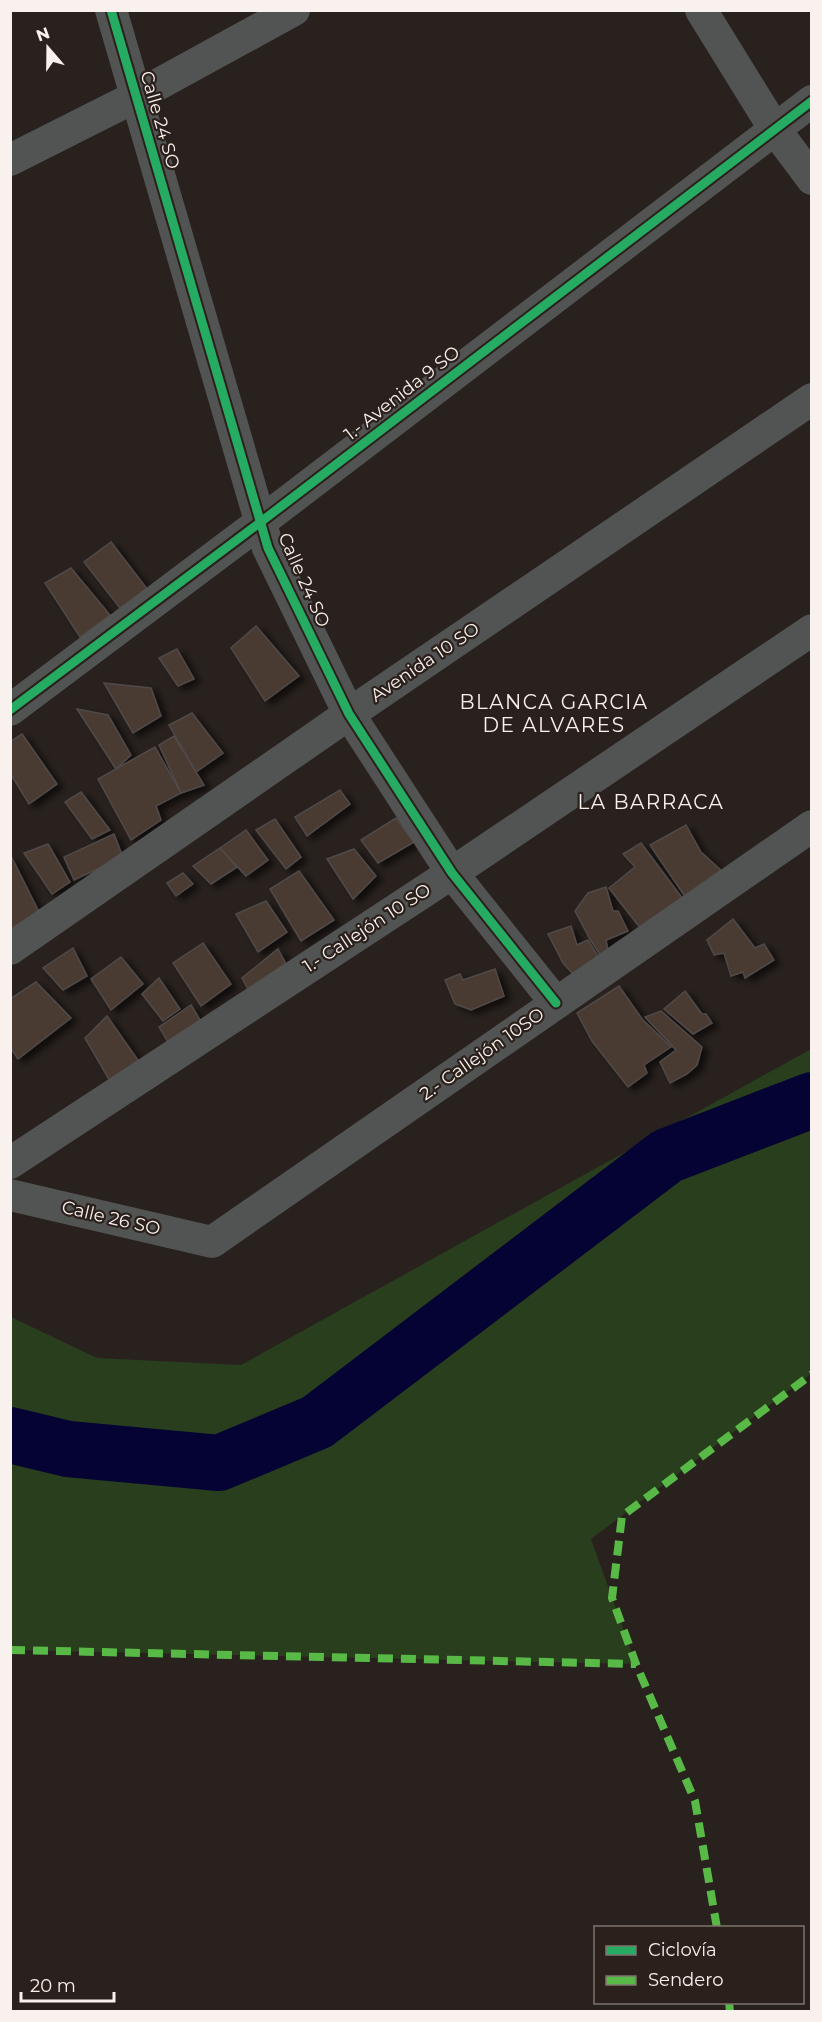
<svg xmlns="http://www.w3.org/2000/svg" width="822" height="2022" viewBox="0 0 822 2022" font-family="Montserrat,sans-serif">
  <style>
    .green { fill: #293e1c }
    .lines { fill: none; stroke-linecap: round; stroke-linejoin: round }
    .river { stroke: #040334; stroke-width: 56 }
    .building { fill: #4a3a32; stroke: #504a48; stroke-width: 1.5; filter: url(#shadow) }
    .minor { stroke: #525453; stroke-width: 32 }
    .quiet { stroke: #58b947; stroke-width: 8; stroke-dasharray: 15 8; stroke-linecap: butt }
    .cycleway-casing { stroke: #2b201b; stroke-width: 13 }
    .cycleway { stroke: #26ab63; stroke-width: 9 }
    .labels { text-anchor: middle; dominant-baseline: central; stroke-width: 4.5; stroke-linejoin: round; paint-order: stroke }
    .street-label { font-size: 18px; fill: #f8f1ed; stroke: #2b201b }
    .neighbourhood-label { font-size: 20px; letter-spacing: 1.5px; fill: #f8f1ed; stroke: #2b201b }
  </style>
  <defs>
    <filter id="shadow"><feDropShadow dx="6" dy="4" stdDeviation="3" flood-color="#0009"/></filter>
  </defs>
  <rect width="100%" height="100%" fill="#28211e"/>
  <path class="green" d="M811,1049V1374L591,1539L636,1664L11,1650V1317L97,1358L241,1365Z"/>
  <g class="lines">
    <path class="river" d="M10,1435L68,1449L219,1463L317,1422L667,1156L812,1100"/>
  </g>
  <g class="building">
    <path d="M111,542L148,590L120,608L84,562Z"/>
    <path d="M71,568L110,615L80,637L45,583Z"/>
    <path d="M256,626L299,676L265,701L231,648Z"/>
    <path d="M177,649L194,679L178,686L159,658Z"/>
    <path d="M104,683L151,688L161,716L133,733Z"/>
    <path d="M77,709L108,715L131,755L116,769Z"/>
    <path d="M192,713L223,753L196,772L169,725Z"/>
    <path d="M22,734L57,784L29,804L10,773V742Z"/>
    <path d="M174,736L204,785L181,793L159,745Z"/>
    <path d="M155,747L181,793L156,806L161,820L131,840L98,779Z"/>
    <path d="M340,790L350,804L307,836L295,817Z"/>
    <path d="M81,792L110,830L92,839L65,802Z"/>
    <path d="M396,818L414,842L378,863L361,840Z"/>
    <path d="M275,819L301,857L286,869L256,830Z"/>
    <path d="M686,825L701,852L724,873L688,901L650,845Z"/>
    <path d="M246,830L268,860L246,876L220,848Z"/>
    <path d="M114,834L123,857L74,880L64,857Z"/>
    <path d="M641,843L686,903L645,934L609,888L635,867L623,854Z"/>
    <path d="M48,844L70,882L52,894L24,853Z"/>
    <path d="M220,848L237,867L211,884L193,866Z"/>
    <path d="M354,849L376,876L353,899L327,859Z"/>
    <path d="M10,854L39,912L10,929Z"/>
    <path d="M299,871L334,920L301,941L270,889Z"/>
    <path d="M183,873L193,884L176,896L167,883Z"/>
    <path d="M606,887L613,911H618L628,931L606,940L608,951L600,955L590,939L575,911L588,893Z"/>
    <path d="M266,901L287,932L258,952L236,914Z"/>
    <path d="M733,919L755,948L764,944L774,960L745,978L743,972L731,976L724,953L714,955L707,940Z"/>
    <path d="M571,926L577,945L588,940L599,958L575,976L563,963L548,934Z"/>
    <path d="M203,943L231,984L201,1006L173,963Z"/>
    <path d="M73,948L87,976L63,990L43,968Z"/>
    <path d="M278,949L291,973L255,1002L242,978Z"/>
    <path d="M121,957L143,984L111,1010L91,979Z"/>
    <path d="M495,969L504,996L471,1010L455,1004L445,980L460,974L463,980Z"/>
    <path d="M159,978L180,1009L163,1021L142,994Z"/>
    <path d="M36,982L71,1018L18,1059L10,1047V999Z"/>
    <path d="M619,986L642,1019L671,1047L644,1065L647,1073L628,1087L592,1041L577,1013Z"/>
    <path d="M685,991L702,1014H706L712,1023L693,1034L664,1009Z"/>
    <path d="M191,1005L208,1033L175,1054L159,1027Z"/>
    <path d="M661,1011L702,1047L697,1065L687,1074L670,1083L660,1062L676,1050L645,1017Z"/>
    <path d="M107,1016L140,1063L111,1083L85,1038Z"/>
  </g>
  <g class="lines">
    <g class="minor">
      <path d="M111,10L268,548L349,714L452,873L556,1003"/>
      <path d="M701,10L774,128L812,179"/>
      <path d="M10,160L137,96L294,10"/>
      <path d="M10,710L262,521L812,101"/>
      <path d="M10,949L349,714L812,399"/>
      <path d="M10,1163L452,873L812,630"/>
      <path d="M10,1195L212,1242L812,826"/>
    </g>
    <g class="quiet">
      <path d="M10,1650L636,1664"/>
      <path d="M717,1928L695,1801L636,1664L612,1598L622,1516L812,1374"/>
      <path d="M729,2002L730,2012"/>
    </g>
    <g class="cycleway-casing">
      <g id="cycleway">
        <path d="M111,10L268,548L349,714L452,873L556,1003"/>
        <path d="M10,710L262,521L812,101"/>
      </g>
    </g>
    <use href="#cycleway" class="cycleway"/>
  </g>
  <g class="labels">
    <g class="street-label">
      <text transform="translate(160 120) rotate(74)">Calle 24 SO</text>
      <text transform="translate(402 393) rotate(-38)">1.- Avenida 9 SO</text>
      <text transform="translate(304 580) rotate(66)">Calle 24 SO</text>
      <text transform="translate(425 662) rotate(-34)">Avenida 10 SO</text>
      <text transform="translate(367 928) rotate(-33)">1.- Callejón 10 SO</text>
      <text transform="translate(482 1054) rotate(-35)">2.- Callejón 10SO</text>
      <text transform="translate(111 1218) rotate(13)">Calle 26 SO</text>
    </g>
    <g class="neighbourhood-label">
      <text x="554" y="702">BLANCA GARCIA<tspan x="554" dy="23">DE ALVARES</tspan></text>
      <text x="651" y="802">LA BARRACA</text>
    </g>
  </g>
  <rect width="822" height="2022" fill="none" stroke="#f8f1ed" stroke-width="24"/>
  <rect x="594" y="1926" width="210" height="78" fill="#2b201b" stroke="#7d746f" stroke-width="1.5"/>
  <rect x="606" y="1946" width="30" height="9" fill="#26ab63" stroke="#7d746f" stroke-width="1.5"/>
  <text x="648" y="1956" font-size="18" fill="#f8f1ed">Ciclovía</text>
  <rect x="606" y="1976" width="30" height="9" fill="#58b947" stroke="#7d746f" stroke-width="1.5"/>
  <text x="648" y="1986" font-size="18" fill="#f8f1ed">Sendero</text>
  <g transform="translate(48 48) rotate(340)" stroke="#2b201b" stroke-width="4.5" paint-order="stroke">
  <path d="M0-4.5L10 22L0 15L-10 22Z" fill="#f8f1ed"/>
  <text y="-9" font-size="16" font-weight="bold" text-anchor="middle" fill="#f8f1ed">N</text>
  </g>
  <path d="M21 1992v9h93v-9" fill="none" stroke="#f8f1ed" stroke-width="3"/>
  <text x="30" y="1992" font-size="18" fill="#f8f1ed" stroke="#2b201b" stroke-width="4.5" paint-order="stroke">20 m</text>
</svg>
